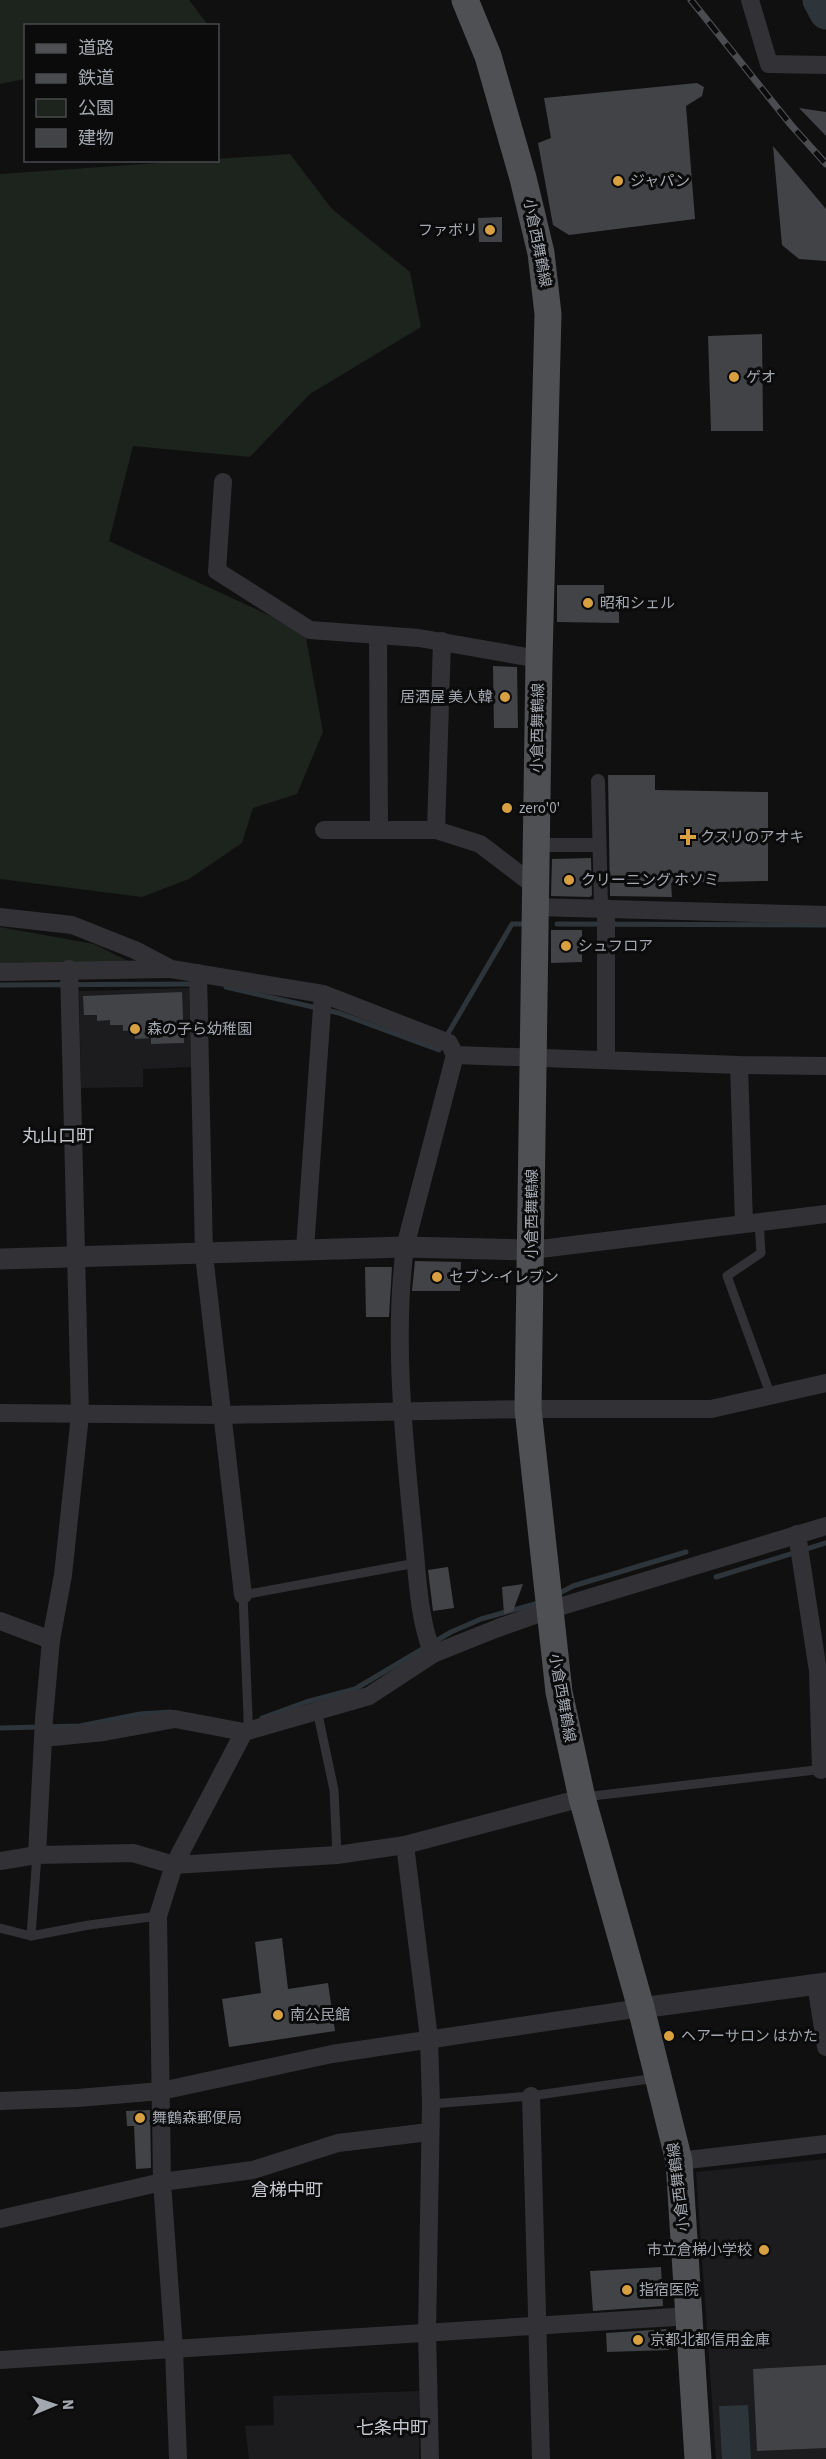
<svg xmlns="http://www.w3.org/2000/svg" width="826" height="2459" viewBox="0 0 826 2459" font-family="'Source Sans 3','Noto Sans JP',sans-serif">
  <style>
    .built { fill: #1c1c1e }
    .green { fill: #1d231d }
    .water { fill: #2d353a }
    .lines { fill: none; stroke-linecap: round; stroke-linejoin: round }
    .stream { stroke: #2d353a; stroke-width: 5 }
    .river { stroke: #2d353a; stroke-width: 33 }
    .building { fill: #424346 }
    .service { stroke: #323236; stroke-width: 9 }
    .pedestrian { stroke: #323236; stroke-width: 14 }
    .minor { stroke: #323236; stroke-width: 18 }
    .tertiary { stroke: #323236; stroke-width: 21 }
    .primary { stroke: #4e5054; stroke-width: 27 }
    .rail-casing { stroke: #4b4c50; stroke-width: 7 }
    .rail { stroke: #0b0b0c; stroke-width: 4.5; stroke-dasharray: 14; stroke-linecap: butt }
    .poi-dot { fill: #d8a041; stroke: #0b0b0c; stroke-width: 2 }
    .labels { text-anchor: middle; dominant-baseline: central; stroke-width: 6; stroke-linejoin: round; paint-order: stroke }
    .poi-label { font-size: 15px; fill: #a3a8b0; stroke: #0b0b0c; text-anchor: start }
    .street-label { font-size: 15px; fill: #a3a8b0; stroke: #0b0b0c }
    .quarter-label { font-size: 18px; fill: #c3c6cd; stroke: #0b0b0c }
  </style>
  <rect width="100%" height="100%" fill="#101011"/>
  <g class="built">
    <path d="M189,988L191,1067L143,1069V1087L81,1088L79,991Z"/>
    <path d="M826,2159V2459H716L696,2172Z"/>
    <path d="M420,2391L419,2459H249L245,2426L274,2425L273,2396Z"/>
  </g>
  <g class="green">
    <path d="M0,0H189L208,25L26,26L25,79L0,84Z"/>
    <path d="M290,154L332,209L410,272L421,327L310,394L250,457L133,446L109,541L305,632L323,732L297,794L253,808L242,843L189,879L142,897L0,879V174Z"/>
    <path d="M0,927L94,944L134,964L0,966Z"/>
  </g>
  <path class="water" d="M748,2405L751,2459H722L719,2406Z"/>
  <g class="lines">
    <g class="stream">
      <path d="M557,924L826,925"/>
      <path d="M0,985L196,984"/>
      <path d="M226,987L339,1013L439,1050L442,1045"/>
      <path d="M446,1037L512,924H528"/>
      <path d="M716,1577L826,1543"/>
      <path d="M556,1595L573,1586L686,1552"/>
      <path d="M262,1718L306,1702L355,1689L451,1632L481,1619L542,1602"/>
      <path d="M0,1728L80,1726L140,1714L171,1712"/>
    </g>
    <path class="river" d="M819,0L826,13"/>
  </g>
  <g class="building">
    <path d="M697,83L704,87L702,96L686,106L695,219L569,235L553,225L538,143L551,138L544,98Z"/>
    <path d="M799,108L826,112V136Z"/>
    <path d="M773,146L826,209V261L799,259L782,245Z"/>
    <path d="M502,217V242H479L478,218Z"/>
    <path d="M762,334L763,431H711L708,336Z"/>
    <path d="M557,585H604V598L619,597V623L557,622Z"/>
    <path d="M493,666L517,667L518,728H494Z"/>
    <path d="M608,775H655V790L768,792V881L671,883L672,897L610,896Z"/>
    <path d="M591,858L592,895L590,897L551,896L552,859Z"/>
    <path d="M551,930H582V962L551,963Z"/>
    <path d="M182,992L184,1043L151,1044V1038L135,1039V1030L123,1031V1025H110V1020L97,1021V1015H84L83,996Z"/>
    <path d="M415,1261L461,1262L460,1291H412Z"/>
    <path d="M365,1267H392L389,1317H366Z"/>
    <path d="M448,1567L454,1608L433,1611L428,1570Z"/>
    <path d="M523,1584L513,1611L504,1614L502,1587Z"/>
    <path d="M282,1938L288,1989L328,1983L335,2031L229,2047L222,1999L261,1993L255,1942Z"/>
    <path d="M150,2110L151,2168L136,2169L134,2126H127L126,2111Z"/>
    <path d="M661,2267L663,2306L593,2311L590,2271Z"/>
    <path d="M668,2329L669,2350L607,2352L606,2333Z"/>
    <path d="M826,2365V2448L757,2451L753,2369Z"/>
  </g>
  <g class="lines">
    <g class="service">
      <path d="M759,1221L761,1253L727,1276L771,1396"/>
      <path d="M317,1710L334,1790L337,1855"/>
      <path d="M244,1731L248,1725V1716L243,1595L416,1563"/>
      <path d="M584,1797L824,1769"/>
      <path d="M0,1928L31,1936L89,1925L158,1916"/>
      <path d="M31,1936L37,1855"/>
      <path d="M431,2104L531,2096L656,2078"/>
    </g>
    <g class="pedestrian">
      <path d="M598,781L601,907"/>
      <path d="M536,845H598"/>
    </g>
    <g class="minor">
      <path d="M750,0L769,64L826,65"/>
      <path d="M223,482L217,571L310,630L419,638L539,659"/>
      <path d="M378,636L379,829"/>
      <path d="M324,830H436L480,844L535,886"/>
      <path d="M436,830L442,641"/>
      <path d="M535,907L826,915"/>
      <path d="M606,908V1059"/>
      <path d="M0,917L72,925L135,950L171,969L323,994L449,1043L455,1055L739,1065L826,1066"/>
      <path d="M0,972L169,969"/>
      <path d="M198,973L204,1255L243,1595"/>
      <path d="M739,1065L744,1223"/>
      <path d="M305,1249L323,994"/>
      <path d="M532,1250L826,1214"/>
      <path d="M0,1413L223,1415L528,1409H711L826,1383"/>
      <path d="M797,1534L818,1671L821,1770"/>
      <path d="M0,1621L51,1640"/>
      <path d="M433,1654C418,1619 417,1569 413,1532C404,1439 393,1340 405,1247L455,1055"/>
      <path d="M43,1738L104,1732L175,1719L244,1732L369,1696L433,1654L498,1628L549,1610L826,1526"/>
      <path d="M405,1845L429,2038L431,2104L427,2332L430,2459"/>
      <path d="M37,1855L44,1719L51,1640L63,1575L80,1415L69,969"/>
      <path d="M0,1861L37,1855L133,1853L174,1865L337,1855L405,1845L582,1798"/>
      <path d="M816,1984L826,2047"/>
      <path d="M531,2096L541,2459"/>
      <path d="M0,2101L78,2098L161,2091L332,2054L641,2008"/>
      <path d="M679,2161L826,2144"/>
      <path d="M0,2219L162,2182L253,2170L338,2143L429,2132"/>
      <path d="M0,2360L690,2316"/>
      <path d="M178,2459L174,2349L162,2182L158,1916L174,1865L244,1732"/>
    </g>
    <g class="tertiary">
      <path d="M0,1259L405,1247L532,1250"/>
      <path d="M641,2008L826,1983"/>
    </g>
    <path class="primary" d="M465,0L488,56L523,178L541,253L548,314L539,659L528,1409L559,1692L582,1798L641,2008L679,2161L698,2459"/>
    <g class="rail-casing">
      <path id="rail" d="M691,0L791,125L826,164"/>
    </g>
    <use href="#rail" class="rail"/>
  </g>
  <g class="poi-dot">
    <circle cx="618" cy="181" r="6"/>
    <circle cx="490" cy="230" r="6"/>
    <circle cx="734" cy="377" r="6"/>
    <circle cx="588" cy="603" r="6"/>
    <circle cx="505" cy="697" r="6"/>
    <circle cx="507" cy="808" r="6"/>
    <path d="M685 828h6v6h6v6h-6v6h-6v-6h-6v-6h6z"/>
    <circle cx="569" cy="880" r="6"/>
    <circle cx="566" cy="946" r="6"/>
    <circle cx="135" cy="1029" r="6"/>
    <circle cx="437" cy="1277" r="6"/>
    <circle cx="278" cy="2015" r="6"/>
    <circle cx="669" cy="2036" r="6"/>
    <circle cx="140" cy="2118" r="6"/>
    <circle cx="764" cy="2250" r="6"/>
    <circle cx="627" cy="2290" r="6"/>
    <circle cx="638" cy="2340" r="6"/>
  </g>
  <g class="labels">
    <g class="poi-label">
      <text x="630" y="181">ジャパン</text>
      <text x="478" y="230" text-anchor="end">ファボリ</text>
      <text x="746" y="377">ゲオ</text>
      <text x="600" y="603">昭和シェル</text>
      <text x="493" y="697" text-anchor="end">居酒屋 美人韓</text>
      <text x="519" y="808">zero'0'</text>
      <text x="700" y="837">クスリのアオキ</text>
      <text x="581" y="880">クリーニング ホソミ</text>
      <text x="578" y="946">シュフロア</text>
      <text x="147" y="1029">森の子ら幼稚園</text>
      <text x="449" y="1277">セブン-イレブン</text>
      <text x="290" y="2015">南公民館</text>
      <text x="681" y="2036">ヘアーサロン はかた</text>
      <text x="152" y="2118">舞鶴森郵便局</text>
      <text x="752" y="2250" text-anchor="end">市立倉梯小学校</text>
      <text x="639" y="2290">指宿医院</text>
      <text x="650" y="2340">京都北都信用金庫</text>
    </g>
    <g class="street-label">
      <text transform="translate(537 243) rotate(79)">小倉西舞鶴線</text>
      <text transform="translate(538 728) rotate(-89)">小倉西舞鶴線</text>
      <text transform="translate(532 1214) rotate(-90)">小倉西舞鶴線</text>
      <text transform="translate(562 1698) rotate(80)">小倉西舞鶴線</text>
      <text transform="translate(679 2187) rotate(-97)">小倉西舞鶴線</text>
    </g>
    <g class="quarter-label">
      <text x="58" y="1136">丸山口町</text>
      <text x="287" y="2190">倉梯中町</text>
      <text x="392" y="2428">七条中町</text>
    </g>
  </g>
  <rect x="24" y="24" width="195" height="138" fill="#0b0b0c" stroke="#484a4e" stroke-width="1.5"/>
  <rect x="36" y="44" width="30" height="9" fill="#4e5054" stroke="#484a4e" stroke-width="1.5"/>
  <text x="78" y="54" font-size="18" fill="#a3a8b0">道路</text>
  <rect x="36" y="74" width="30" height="9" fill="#4b4c50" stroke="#484a4e" stroke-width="1.5"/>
  <text x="78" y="84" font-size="18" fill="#a3a8b0">鉄道</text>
  <rect x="36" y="99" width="30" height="18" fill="#1d231d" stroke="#484a4e" stroke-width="1.5"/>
  <text x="78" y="114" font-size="18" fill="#a3a8b0">公園</text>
  <rect x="36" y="129" width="30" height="18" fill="#424346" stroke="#484a4e" stroke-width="1.5"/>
  <text x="78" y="144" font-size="18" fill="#a3a8b0">建物</text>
  <g transform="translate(54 2405) rotate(88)" stroke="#0b0b0c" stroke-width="4.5" paint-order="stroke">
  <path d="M0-4.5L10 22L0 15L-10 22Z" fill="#a3a8b0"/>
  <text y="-9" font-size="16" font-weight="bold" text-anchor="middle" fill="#a3a8b0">N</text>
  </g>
</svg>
